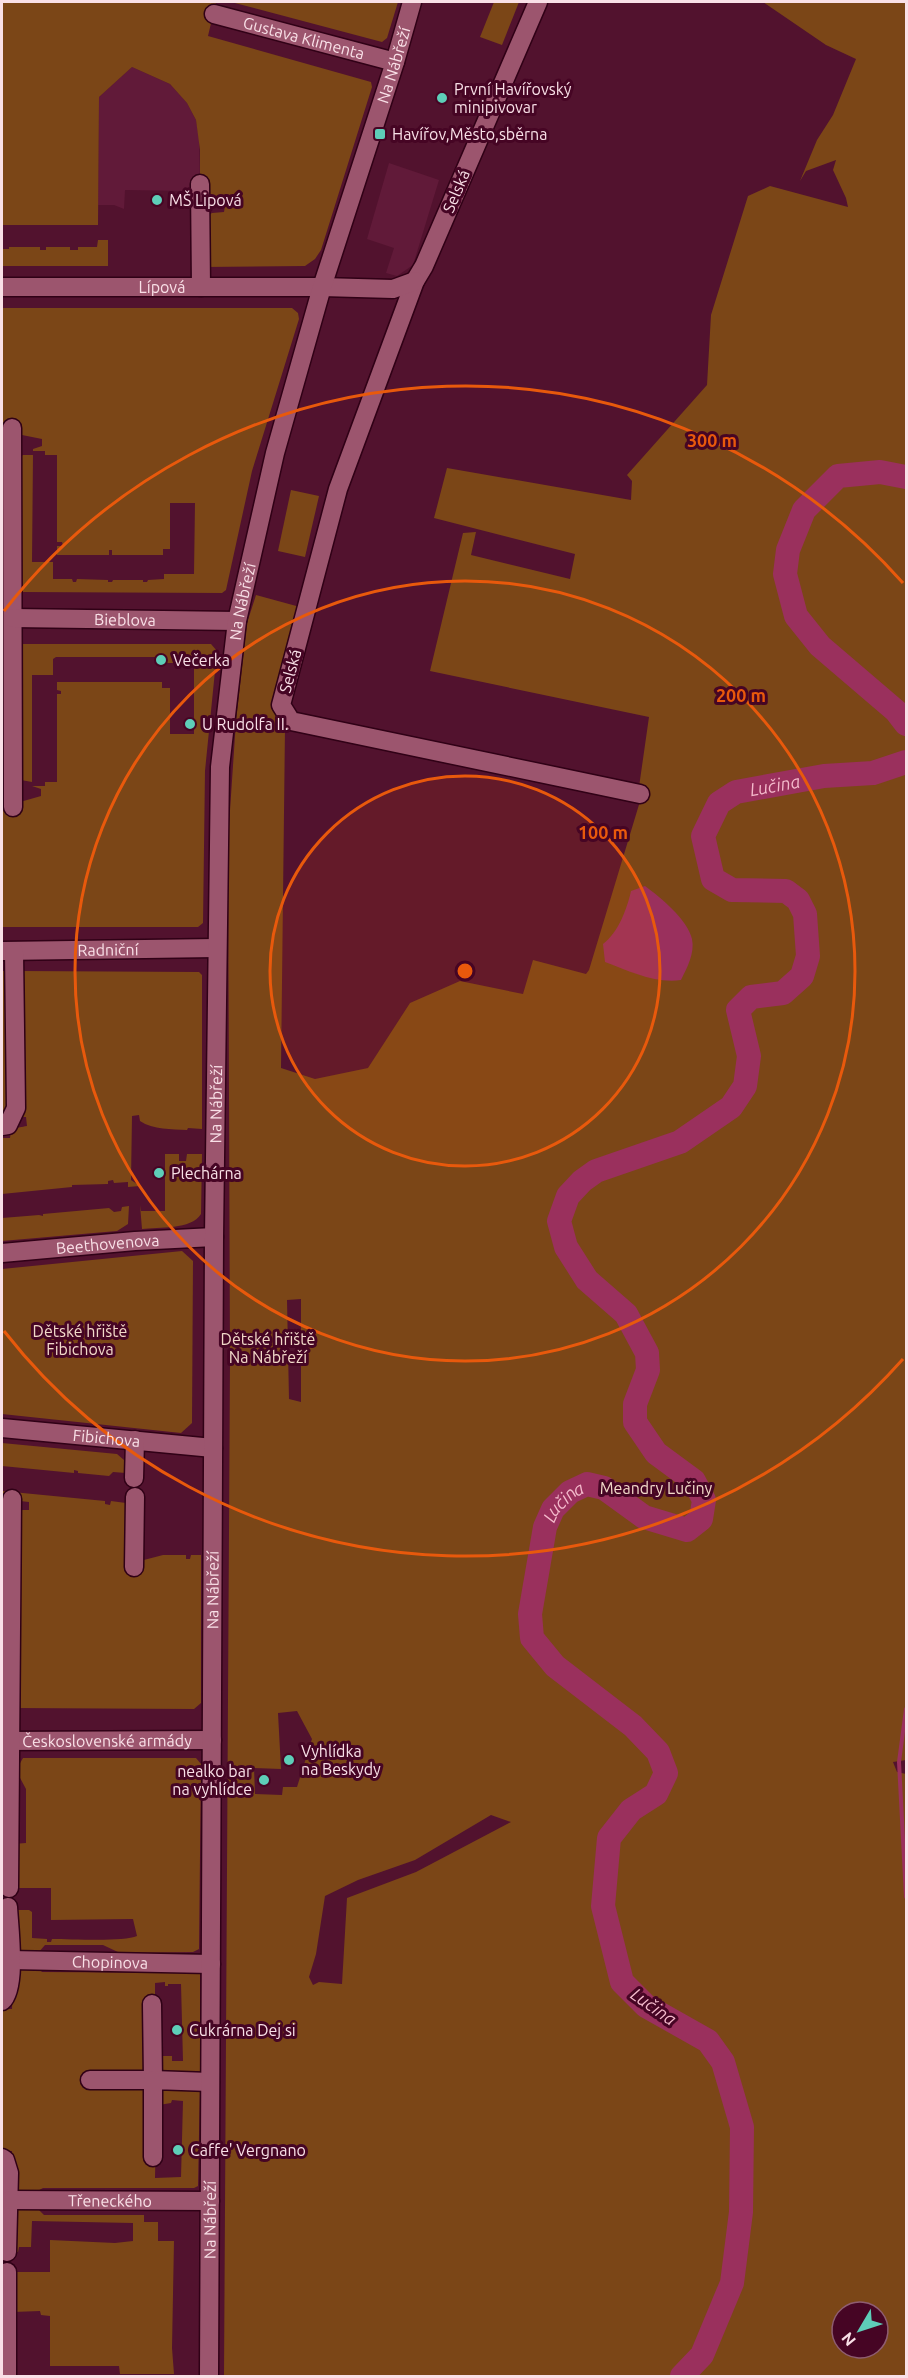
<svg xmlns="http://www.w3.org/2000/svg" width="908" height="2378" viewBox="0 0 908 2378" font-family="Ubuntu,sans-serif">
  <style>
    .built { fill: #611a39 }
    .green { fill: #7b4617; fill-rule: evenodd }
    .water { fill: #9a305d }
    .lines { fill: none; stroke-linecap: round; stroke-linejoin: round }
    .stream { stroke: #9a305d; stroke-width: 4 }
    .river { stroke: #9a305d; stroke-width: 24 }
    .minor-casing { stroke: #300116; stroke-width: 21 }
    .minor { stroke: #9c556e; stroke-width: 18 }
    .ring { fill: none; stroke: #e8590c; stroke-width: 3 }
    .poi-dot { fill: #5eceb8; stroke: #460524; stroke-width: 2 }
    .labels { text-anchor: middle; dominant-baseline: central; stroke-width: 6; stroke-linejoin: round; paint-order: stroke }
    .street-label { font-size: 16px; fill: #f9e0e7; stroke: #460524 }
    .poi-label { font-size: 16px; fill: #f9e0e7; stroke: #460524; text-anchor: start }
    .park-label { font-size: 16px; fill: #f2dac9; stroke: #460524 }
    .water-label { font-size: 18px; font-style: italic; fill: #f4bacc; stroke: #460524 }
    .centre { fill: #e8590c; stroke: #460524; stroke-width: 3 }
    .ring-label { font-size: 18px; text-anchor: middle; font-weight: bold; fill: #e8590c; stroke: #460524; stroke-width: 6; stroke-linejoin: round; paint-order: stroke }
  </style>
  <rect width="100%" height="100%" fill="#52122e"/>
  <g class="built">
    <path d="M132,67L170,84L187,103L196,120L199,138L200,184L190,191L125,190L124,209L114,205H98L99,97Z"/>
    <path d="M389,163L439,180L413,265L397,276L386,273L394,248L367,239Z"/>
  </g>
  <g class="green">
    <path d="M2,2H216L208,36L371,82L372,87L321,250L315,259L305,266L203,267L207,216L212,213L224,212L225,206L209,203L200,184V150L196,120L187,103L170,84L132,67L99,97L98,225H2Z"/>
    <path d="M231,2H398L387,38L382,42Z"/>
    <path d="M494,2H519L502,45L480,37Z"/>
    <path d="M763,2H906V1760L893,1762L897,1772L906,1774V2376H224L230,1360L228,840L236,721L247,623L256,595L300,607L274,705L285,728L281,1068L315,1079L368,1068L410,1003L460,981L523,994L533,960L586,974L589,970L641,798L639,787L649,717L430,671L463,533L476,532L471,555L570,579L575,554L434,518L447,468L631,500L632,481L627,475L707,385L711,315L748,196L770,186L848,207L846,198L833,170L836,160L806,171L800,181L817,140L833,115L856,59L826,45ZM301,1299V1402L289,1399L287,1300ZM297,1711L312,1739L297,1787H283L282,1795L255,1794L254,1768L281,1769L278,1713ZM491,1815L511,1822L416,1872L347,1898L342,1984L319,1982L313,1985L309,1977L316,1954L325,1896L358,1880L415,1860ZM842,2312H878V2348H842Z"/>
    <path d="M98,240H108V266H2V247V249H9V247H40V250H46V247H70V250H78V247H97Z"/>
    <path d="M2,308H292L298,313L299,319L252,471L226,590L222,593L21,592L20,457L23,455H33L32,562H53V579H72L73,582H76L77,579L108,580V582H112L113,580H143V582H147L148,580L164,579V574H194L195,503H170V549H163V555H112V550H109V555H57V546H63L62,542H57V455H45V451H33V449L42,446V439L22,435L17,431L20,802L41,796V789L32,786H45V782H57V694H61V691L57,690V682H162V688H170V734H194V663H163V657H56L53,659V675H32V782L21,780L20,644H211L217,651L205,771L203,923L198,927H2Z"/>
    <path d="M291,490L319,496L305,557L278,551Z"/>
    <path d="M2,971H11L10,1101L2,1118Z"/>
    <path d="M19,971L199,972L202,975V1129L188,1128L187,1130C172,1129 153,1130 140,1121L139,1115L132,1116L131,1180L140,1186L128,1187V1182L114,1183L113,1180L108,1181V1184L72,1185V1187L2,1194V1138H10C12,1127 16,1128 27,1126L26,1117H18Z"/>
    <path d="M165,1154H179V1161H186L187,1154H202L201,1214C191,1230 159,1227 142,1229L140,1205V1211H165Z"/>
    <path d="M129,1206L128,1224L117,1231L2,1241V1218L39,1215L43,1216V1214L109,1208L114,1212L121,1211L122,1207Z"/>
    <path d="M182,1251L193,1261L192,1423L181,1433L2,1414V1269Z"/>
    <path d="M2,1443L117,1454L124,1460L126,1473L113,1472L109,1476L78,1473V1471L74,1470V1473L2,1466Z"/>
    <path d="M2,1491L105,1501V1504L110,1505L111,1501L126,1503L140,1561L163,1555H186V1559H190L191,1555H201V1703L194,1709L13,1708L20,1510H29V1502L2,1499Z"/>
    <path d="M23,1758H196L201,1764L199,1949L193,1952L120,1953L103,1945H45L38,1953L19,1954L16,1910H29L32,1912V1938L47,1939V1942H51L52,1939C73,1939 124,1942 137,1936L133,1919L51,1920V1888H13V1844L26,1843V1789L19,1776V1765Z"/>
    <path d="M21,1968H38L42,1972L200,1973V2077H170L159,2070V2056H172V2061H183L181,1984H168V1986H165V1982L155,1983V1996L159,1997L155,2178L181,2177L183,2101L172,2100L171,2103L159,2105L160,2087L200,2084L198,2186L194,2188H43C11,2207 12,2173 12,2151H2V2009H12L13,1978Z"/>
    <path d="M37,2208L44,2215H144V2222H158V2241H174L172,2348L174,2374H120L119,2366H50V2316L41,2315L40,2311L13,2312L15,2272H50V2240L115,2243L133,2241V2223L32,2221L31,2247H19L18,2252L12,2253L15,2209Z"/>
  </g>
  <path class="water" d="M645,886C660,897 688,920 692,939C695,953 687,968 681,980C656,984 629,971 605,962L603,944C618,933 627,909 631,891Z"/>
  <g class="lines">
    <path class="stream" d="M906,1709L899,1762L906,1897"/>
    <g class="river">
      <path d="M906,477L880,472L838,476L804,510L788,550L785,574L796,616L820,646L896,711L906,724"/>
      <path id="s1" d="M682,2376L702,2355L732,2283L741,2212L742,2127L723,2062L708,2041L646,2006L622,1982L603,1906L609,1838L631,1810L656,1794L666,1773L658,1752L633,1726L555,1666L532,1638L530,1614L545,1527L553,1509L570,1492L587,1484L604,1488L644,1517L687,1530L701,1519L704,1500L694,1481L656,1453L635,1422V1404L648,1370L647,1353L626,1314L587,1280L566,1247L559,1221L568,1196L582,1181L596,1171L680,1142L731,1107L745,1086L749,1056L738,1010L751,997L783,993L802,976L808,956L805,914L798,900L786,891L732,890L713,879L703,836L719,803L736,792L824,776L873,773L906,762"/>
    </g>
    <g class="minor-casing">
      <g id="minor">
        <path d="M538,2L424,266L415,281L338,489L281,705L291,721L640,794"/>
        <path id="s2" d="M214,14L395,62"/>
        <path d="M200,184L201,287"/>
        <path id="s3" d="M2,287H322L393,289L415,281"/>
        <path d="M12,428L13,807"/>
        <path id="s4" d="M13,618L237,621"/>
        <path id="s5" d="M2,951L216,948"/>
        <path d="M2,1126L8,1125L16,1108L14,952"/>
        <path id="s6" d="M2,1253L135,1241L214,1237"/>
        <path id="s7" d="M2,1428L213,1448"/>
        <path d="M134,1478L135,1440"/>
        <path d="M134,1567L135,1497"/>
        <path id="s8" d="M2,1741L212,1740"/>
        <path d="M9,1888L12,1499"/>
        <path id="s9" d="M10,1960L211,1964"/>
        <path d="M2,2001C17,1988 9,1927 8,1907"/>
        <path d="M90,2080H153L152,2004"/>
        <path d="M153,2157V2080L210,2082"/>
        <path d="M2,2158L5,2160L9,2173L7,2252"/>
        <path id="s10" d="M10,2200L210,2201"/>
        <path d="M7,2376V2272"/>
        <path id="s11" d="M209,2376L214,1237L220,767L237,621L275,453L322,287L395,62L412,2"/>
      </g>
    </g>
    <use href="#minor" class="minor"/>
  </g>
  <circle cx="465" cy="971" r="195" fill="#e8590c" fill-opacity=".12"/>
  <g class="ring">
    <circle cx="465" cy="971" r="195"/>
    <circle cx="465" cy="971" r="390"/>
    <path d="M903 1359A585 585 0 0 1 4 1331M4 611A585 585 0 0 1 903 583"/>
  </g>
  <g class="poi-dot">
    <circle cx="442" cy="98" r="6"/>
    <rect x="374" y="128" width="12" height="12" rx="3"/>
    <circle cx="157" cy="200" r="6"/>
    <circle cx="161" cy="660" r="6"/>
    <circle cx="190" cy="724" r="6"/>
    <circle cx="159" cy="1173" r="6"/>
    <circle cx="289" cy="1760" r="6"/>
    <circle cx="264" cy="1780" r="6"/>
    <circle cx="177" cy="2030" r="6"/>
    <circle cx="178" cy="2150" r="6"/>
  </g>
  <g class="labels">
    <g class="street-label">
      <text stroke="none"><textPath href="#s2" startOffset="93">Gustava Klimenta</textPath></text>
      <text stroke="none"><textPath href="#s11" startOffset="2334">Na Nábřeží</textPath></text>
      <text transform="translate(456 191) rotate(-67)">Selská</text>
      <text stroke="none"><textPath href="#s3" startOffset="160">Lípová</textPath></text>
      <text stroke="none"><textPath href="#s11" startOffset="1776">Na Nábřeží</textPath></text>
      <text stroke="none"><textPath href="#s4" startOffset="112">Bieblova</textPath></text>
      <text transform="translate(290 671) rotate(-75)">Selská</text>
      <text stroke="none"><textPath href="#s5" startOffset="106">Radniční</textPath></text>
      <text stroke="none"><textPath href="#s11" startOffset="1272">Na Nábřeží</textPath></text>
      <text stroke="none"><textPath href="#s6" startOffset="106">Beethovenova</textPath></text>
      <text stroke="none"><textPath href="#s7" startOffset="105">Fibichova</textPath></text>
      <text stroke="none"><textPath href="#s11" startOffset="786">Na Nábřeží</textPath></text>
      <text stroke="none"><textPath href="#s8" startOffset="105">Československé armády</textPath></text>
      <text stroke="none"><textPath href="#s9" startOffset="100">Chopinova</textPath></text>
      <text stroke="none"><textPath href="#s10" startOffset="100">Třeneckého</textPath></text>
      <text stroke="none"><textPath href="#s11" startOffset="156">Na Nábřeží</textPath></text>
    </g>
    <g class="poi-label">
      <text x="454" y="89">První Havířovský<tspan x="454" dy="18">minipivovar</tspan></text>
      <text x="392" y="134">Havířov,Město,sběrna</text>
      <text x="169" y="200">MŠ Lipová</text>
      <text x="173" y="660">Večerka</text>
      <text x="202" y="724">U Rudolfa II.</text>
      <text x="171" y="1173">Plechárna</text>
      <text x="301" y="1751">Vyhlídka<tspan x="301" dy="18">na Beskydy</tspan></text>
      <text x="252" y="1771" text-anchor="end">nealko bar<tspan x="252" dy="18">na vyhlídce</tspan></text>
      <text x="189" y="2030">Cukrárna Dej si</text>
      <text x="190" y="2150">Caffe' Vergnano</text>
    </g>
    <g class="park-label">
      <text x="80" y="1331">Dětské hřiště<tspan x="80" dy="18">Fibichova</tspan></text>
      <text x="268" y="1339">Dětské hřiště<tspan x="268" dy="18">Na Nábřeží</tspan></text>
      <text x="656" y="1488">Meandry Lučiny</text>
    </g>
    <g class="water-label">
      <text stroke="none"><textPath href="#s1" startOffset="2258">Lučina</textPath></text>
      <text stroke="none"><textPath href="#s1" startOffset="1035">Lučina</textPath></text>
      <text transform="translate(654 2006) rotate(35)">Lučina</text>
    </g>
  </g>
  <circle cx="465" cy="971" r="9" class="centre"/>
  <g class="ring-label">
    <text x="712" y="447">300 m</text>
    <text x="741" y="702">200 m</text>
    <text x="603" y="839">100 m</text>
  </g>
  <rect width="908" height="2378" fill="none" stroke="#f9e0e7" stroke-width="6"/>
  <g transform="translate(860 2330) rotate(231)"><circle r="28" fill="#460524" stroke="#8e5d72" stroke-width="1.5"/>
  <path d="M0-4.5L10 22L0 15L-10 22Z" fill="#5eceb8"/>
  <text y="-9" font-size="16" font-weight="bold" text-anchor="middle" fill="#f9e0e7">N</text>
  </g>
</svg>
